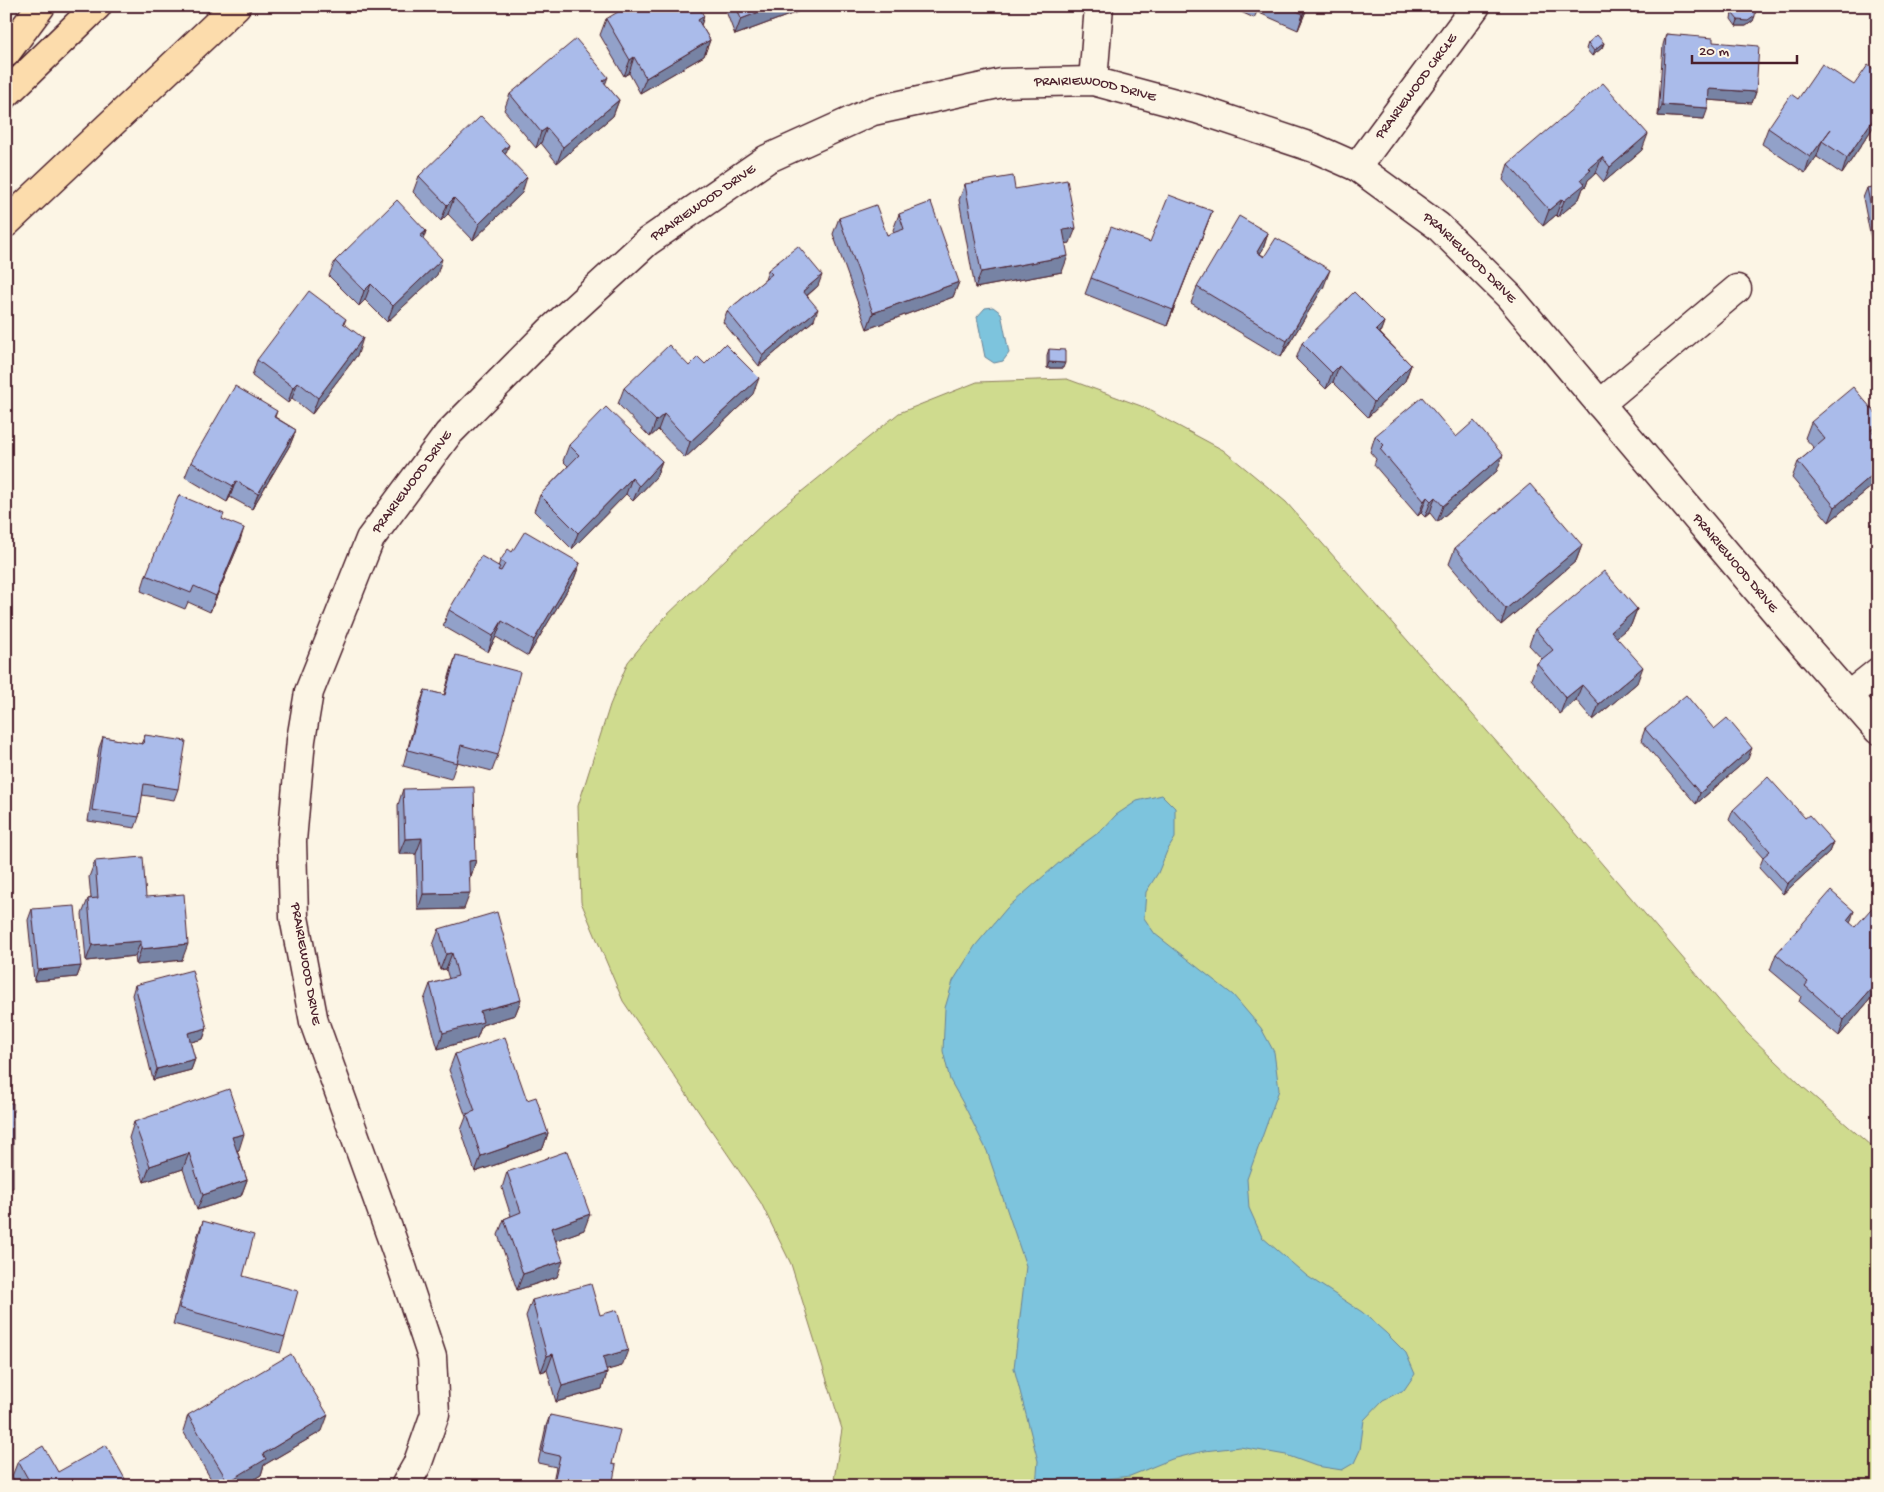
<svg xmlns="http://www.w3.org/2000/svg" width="1884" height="1492" viewBox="0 0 1884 1492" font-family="'Gochi Hand',sans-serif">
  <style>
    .green { fill: #cfdb8e; stroke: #8c7d5c }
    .water { fill: #7dc4dd; stroke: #698296 }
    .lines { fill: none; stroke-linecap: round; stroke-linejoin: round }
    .street-casing { stroke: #4a1f2b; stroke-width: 31 }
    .highway-casing { stroke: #4a1f2b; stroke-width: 31 }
    .street { stroke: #fcf5e5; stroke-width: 28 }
    .highway { stroke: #fcdcac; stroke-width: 28 }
    .wall { fill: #92a1c9; stroke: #4a1f2b }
    .shaded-wall { fill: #7783a4; stroke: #4a1f2b }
    .building { fill: #aabbea; stroke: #4a1f2b }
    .labels { text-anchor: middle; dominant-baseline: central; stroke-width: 4; stroke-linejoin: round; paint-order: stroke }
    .street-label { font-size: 14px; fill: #4a1f2b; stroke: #fcf5e5 }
  </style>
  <rect width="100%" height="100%" fill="#fcf5e5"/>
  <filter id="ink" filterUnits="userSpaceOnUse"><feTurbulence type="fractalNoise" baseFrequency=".02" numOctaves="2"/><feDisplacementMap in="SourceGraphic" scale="10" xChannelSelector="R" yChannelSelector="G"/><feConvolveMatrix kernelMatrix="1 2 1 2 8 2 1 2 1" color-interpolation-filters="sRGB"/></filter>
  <g filter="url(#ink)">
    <path class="green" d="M1067,379L1141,406L1223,450L1286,502L1537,788L1747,1033L1803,1087L1878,1152V1486H833L842,1429L791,1264L761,1203L623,1001L581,902L578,806L610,705L628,662L665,617L770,517L899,413L977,382Z"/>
    <g class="water">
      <path d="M993,307L1001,313L1009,353L1003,361L994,363L985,357L977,317L985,308Z"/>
      <path d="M1162,795L1175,808V838L1167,851L1158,873L1146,892L1144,918L1155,934L1233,995L1261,1028L1274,1052L1279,1090L1247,1179L1249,1208L1262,1237L1307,1276L1362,1312L1386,1333L1406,1353L1415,1374L1404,1390L1383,1400L1364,1420L1360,1450L1354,1463L1342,1470L1316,1466L1286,1455L1240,1447L1204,1451L1172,1459L1130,1476L1096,1480L1074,1486H1036L1038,1461L1014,1368L1026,1266L987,1151L964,1105L950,1080L943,1051L945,1008L953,981L975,946L1007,908L1068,855L1102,830L1116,815L1137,801Z"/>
    </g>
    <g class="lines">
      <g class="street-casing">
        <g id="street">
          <path d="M1093,81L1099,6"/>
          <path id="s1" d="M1357,167L1476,6"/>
          <path d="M1600,404L1737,289"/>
          <path d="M1848,696L1878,672"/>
          <path id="s2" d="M405,1486L417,1465L435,1414L432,1357L402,1267L314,1022L294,917L292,841L301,740L309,692L370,539L448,434L550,331L647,242L767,159L873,111L1002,83L1093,81L1197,109L1314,148L1357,167L1438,226L1509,296L1803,644L1878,730"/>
        </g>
      </g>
      <g class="highway-casing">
        <g id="highway">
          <path d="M6,53L41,6"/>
          <path d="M6,94L97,6"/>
          <path d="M6,223L236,6"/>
        </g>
      </g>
      <use href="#street" class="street"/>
      <use href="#highway" class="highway"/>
    </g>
    <g class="wall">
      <path d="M724,6H802L800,11L735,35Z"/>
      <path d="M1228,6H1308L1298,30L1257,12L1254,18Z"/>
      <path d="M1733,6H1756L1753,21L1746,26H1736L1731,19Z"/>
      <path d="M704,16L701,25L710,40L704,56L640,93L629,73L624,76L600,35L606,19Z"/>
      <path d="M1666,34L1713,42L1756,92L1752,103L1708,100L1704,119L1658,116L1663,45Z"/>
      <path d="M1588,43H1604L1602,48L1592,56L1586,49Z"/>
      <path d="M605,84L619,100L613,116L557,163L541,143L536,148L504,110L510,94Z"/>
      <path d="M1798,99L1878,120L1842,174L1817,157V156L1805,173L1762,144L1768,128Z"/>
      <path d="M1642,150L1604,182L1596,173L1588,180L1586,186L1583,188L1579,199L1558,217L1556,215L1543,226L1503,180L1508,164Z"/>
      <path d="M505,154L522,193L473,240L448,214L441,221L413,192L419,176Z"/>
      <path d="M965,184L1015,189L1070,243L1065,244L1062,272L975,288L959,200Z"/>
      <path d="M1878,186V258L1875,259L1863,198L1867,188Z"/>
      <path d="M1212,211L1167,326L1085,294L1091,278Z"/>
      <path d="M899,214L959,282L953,297L867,329L833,234L839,218L887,235L894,232L893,230Z"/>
      <path d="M426,231L423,239L437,275L387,322L365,300L359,306L329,276L335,261Z"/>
      <path d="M1268,233L1263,249L1260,254L1324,286L1281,357L1191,303L1197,287Z"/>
      <path d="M768,270L818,286L807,296L814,320L759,366L723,322L727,311L765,280Z"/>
      <path d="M346,319L344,324L358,354L312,414L292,398L288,403L252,376L257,360Z"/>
      <path d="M1384,322L1380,333L1411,365L1405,381L1368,417L1333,382L1326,389L1296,359L1302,343Z"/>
      <path d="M1049,349L1063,368H1047V355Z"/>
      <path d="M1878,361V382L1872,381Z"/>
      <path d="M705,364L753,394L685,458L658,430L650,437L618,404L624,388L689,366Z"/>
      <path d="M277,411L275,417L296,430L290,445L252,509L230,497L227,502L185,477L191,462Z"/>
      <path d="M1878,416V432L1876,437L1878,438V481L1829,522L1792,478L1798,462L1814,448L1805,438L1811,422Z"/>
      <path d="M1375,436L1456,437L1497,471L1437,522L1430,513L1425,517L1421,513L1418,516L1374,465L1376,459L1370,452Z"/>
      <path d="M569,445L662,461L656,477L633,501L626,494L572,549L534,511L540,495L568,466L563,461Z"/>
      <path d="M222,519L239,544L210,612L188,602L185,609L141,591L146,575Z"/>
      <path d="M1582,545L1576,561L1501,625L1449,564L1455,548Z"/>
      <path d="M512,552L580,563L574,579L528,656L496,637L488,652L443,626L449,610L498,567L500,561Z"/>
      <path d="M1637,609L1631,625L1616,637L1637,683L1593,720L1576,700L1560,714L1531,679L1537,663L1542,659L1529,645L1535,629Z"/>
      <path d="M456,655L498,755L492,771L457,762L451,779L403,766L419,706L425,690L444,695L451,670Z"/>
      <path d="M1645,729H1714L1748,759L1696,804L1641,740Z"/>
      <path d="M145,735L178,789L174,800L142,795L139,817L135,828L88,821L99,748L103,737L141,744Z"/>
      <path d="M403,789L476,860L471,876H470L464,909L418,910L416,854H399L398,805Z"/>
      <path d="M1733,810L1805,818L1833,842L1829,852L1783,894L1759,868L1763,858L1729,820Z"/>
      <path d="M95,861L146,897L182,960L136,965L135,956L86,961L82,914L88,899L91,898L89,877Z"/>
      <path d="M32,909L81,966L77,977L34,981L28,920Z"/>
      <path d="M1850,923L1878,990L1839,1036L1799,1002L1801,996L1770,970L1776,954Z"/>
      <path d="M439,929L521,1000L515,1015L482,1025L477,1038L438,1049L424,1000L430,984L449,979L446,969L440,970L433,945Z"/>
      <path d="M135,985L207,1028L203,1039L190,1042L195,1059L191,1070L153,1080L132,995Z"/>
      <path d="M455,1054L527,1100L548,1133L543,1148L475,1172L461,1130L466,1117L449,1070Z"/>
      <path d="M134,1122L239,1150H237L247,1180L241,1196L197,1210L183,1169L144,1182L129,1138Z"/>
      <path d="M507,1172L584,1230L556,1240L557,1277L517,1290L498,1235L504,1219L511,1216L502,1188Z"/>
      <path d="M203,1221L243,1276L285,1337L280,1353L173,1324L197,1237Z"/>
      <path d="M532,1300L622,1366L606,1370L607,1373L602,1389L556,1402L547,1370L541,1372L526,1316Z"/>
      <path d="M188,1415L322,1431L264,1465L261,1475L243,1486H215L183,1431Z"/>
      <path d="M550,1415L612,1464V1486H552L556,1467L538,1463L546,1426Z"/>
      <path d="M18,1461L58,1472L129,1486H17L12,1476Z"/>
    </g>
    <g class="shaded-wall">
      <path d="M775,6H802L800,11L735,35L741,19Z"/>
      <path d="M1307,6H1308L1298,30L1303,14Z"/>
      <path d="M704,16L699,32L698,20Z"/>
      <path d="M1755,16L1753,21L1746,26H1736L1738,20Z"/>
      <path d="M710,40L704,56L640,93L646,78Z"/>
      <path d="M1604,43L1602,48L1592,56L1594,51Z"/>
      <path d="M634,57L629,73L624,76L630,60Z"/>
      <path d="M608,77L602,93L603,81Z"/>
      <path d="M1709,89L1756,92L1752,103L1706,100Z"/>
      <path d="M619,100L613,116L557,163L563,147Z"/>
      <path d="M1662,105L1708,108L1704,119L1658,116Z"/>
      <path d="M1878,112V120L1842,174L1847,158Z"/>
      <path d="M547,128L541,143L536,148L541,132Z"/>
      <path d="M1831,129L1822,141L1817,156L1805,173L1810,157Z"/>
      <path d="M1648,134L1642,150L1604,182L1610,167Z"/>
      <path d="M509,145L503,161L502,151Z"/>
      <path d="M1602,157L1596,173L1588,180L1586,186L1583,188L1579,199L1558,217L1564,201L1589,168Z"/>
      <path d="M527,177L522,193L473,240L479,224Z"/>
      <path d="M454,198L448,214L441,221L447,205Z"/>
      <path d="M1562,199L1556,215L1543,226L1549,210Z"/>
      <path d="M1212,211L1206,227L1167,326L1173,310Z"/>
      <path d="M1076,228L1070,243L1057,246L1063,230Z"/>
      <path d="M426,231L421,246L420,236Z"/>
      <path d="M1268,233L1263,249L1251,268L1257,252Z"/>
      <path d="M1878,251V258L1875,259Z"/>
      <path d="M1068,256L1062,272L975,288L981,272Z"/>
      <path d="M442,259L437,275L387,322L393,306Z"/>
      <path d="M1330,270L1324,286L1281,357L1287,341Z"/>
      <path d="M822,275L818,286L799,302L803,291Z"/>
      <path d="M959,282L953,297L867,329L873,313Z"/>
      <path d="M371,284L365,300L359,306L364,291Z"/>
      <path d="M818,309L814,320L759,366L763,355Z"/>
      <path d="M1384,322L1378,338L1376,330Z"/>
      <path d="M363,338L358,354L312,414L318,398Z"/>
      <path d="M1049,362L1065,363L1063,368H1047Z"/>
      <path d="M1411,365L1405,381L1368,417L1374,402Z"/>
      <path d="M1339,366L1333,382L1326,389L1332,373Z"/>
      <path d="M759,378L753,394L685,458L690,442Z"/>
      <path d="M298,382L292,398L288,403L293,387Z"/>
      <path d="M664,414L658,430L650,437L656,421Z"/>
      <path d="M1878,424V432L1876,437L1871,430Z"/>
      <path d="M296,430L290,445L252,509L258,494Z"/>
      <path d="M1503,455L1497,471L1437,522L1443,506Z"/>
      <path d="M662,461L656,477L633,501L639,486Z"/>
      <path d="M1878,470V481L1829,522L1835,507Z"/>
      <path d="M632,478L626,494L572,549L578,533Z"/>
      <path d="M236,481L230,497L227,502L233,486Z"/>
      <path d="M1427,497L1421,513L1418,516L1424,501Z"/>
      <path d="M1435,497L1430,513L1425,517L1431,501Z"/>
      <path d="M244,528L239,544L210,612L216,596Z"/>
      <path d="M1582,545L1576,561L1501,625L1506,609Z"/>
      <path d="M580,563L574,579L528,656L534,640Z"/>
      <path d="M1637,609L1631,625L1605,647L1611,631Z"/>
      <path d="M502,621L496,637L488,652L493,636Z"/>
      <path d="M1643,667L1637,683L1593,720L1599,704Z"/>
      <path d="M1582,685L1576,700L1560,714L1566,698Z"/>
      <path d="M1752,748L1748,759L1696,804L1700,793Z"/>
      <path d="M422,838L416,854H399L405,839Z"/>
      <path d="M1833,842L1829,852L1783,894L1787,884Z"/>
      <path d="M476,860L471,876L463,877L469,861Z"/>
      <path d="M470,893L464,909L418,910L423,894Z"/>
      <path d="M1854,911L1849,927L1847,920Z"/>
      <path d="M141,941L135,956L86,961L92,945Z"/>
      <path d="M188,944L182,960L136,965L141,949Z"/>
      <path d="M452,953L446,969L440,970L446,954Z"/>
      <path d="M81,966L77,977L34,981L38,970Z"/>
      <path d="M1878,981V990L1839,1036L1844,1020Z"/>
      <path d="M521,1000L515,1015L482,1025L477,1038L438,1049L443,1033L480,1011Z"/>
      <path d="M207,1028L203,1039L184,1044L188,1033Z"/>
      <path d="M195,1059L191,1070L153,1080L157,1069Z"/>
      <path d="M548,1133L543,1148L475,1172L481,1156Z"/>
      <path d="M244,1134L239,1150L227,1153L232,1137Z"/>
      <path d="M189,1153L183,1169L144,1182L150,1166Z"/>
      <path d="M247,1180L241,1196L197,1210L203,1195Z"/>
      <path d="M590,1214L584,1230L546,1244L551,1228Z"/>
      <path d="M6,1237H10L6,1248Z"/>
      <path d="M563,1261L557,1277L517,1290L523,1274Z"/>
      <path d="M628,1350L622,1366L597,1373L603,1357Z"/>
      <path d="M553,1354L547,1370L541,1372L547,1356Z"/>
      <path d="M607,1373L602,1389L556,1402L562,1386Z"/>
      <path d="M328,1415L322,1431L264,1465L261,1475L243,1486H226L228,1482L263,1454Z"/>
    </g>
    <g class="building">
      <path d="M628,6H698L704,16L698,20L710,40L646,78L634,57L630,60L606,19Z"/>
      <path d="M736,6H775L741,19Z"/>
      <path d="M1286,6H1307L1303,14Z"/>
      <path d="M1734,6H1756L1755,16L1748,21L1738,20L1733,14Z"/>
      <path d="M1666,34L1713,38V42L1759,46L1756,92L1709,89L1708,108L1662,105Z"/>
      <path d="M1597,35L1604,43L1594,51L1588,43Z"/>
      <path d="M576,39L608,77L603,81L619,100L563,147L547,128L541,132L510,94Z"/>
      <path d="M1822,64L1854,85L1868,65L1878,72V112L1847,158L1822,141L1831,129L1810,157L1768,128L1791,94L1798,99Z"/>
      <path d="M1603,83L1648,134L1610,167L1602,157L1589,168L1591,170L1581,179L1585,184L1564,201L1562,199L1549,210L1508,164Z"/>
      <path d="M481,116L509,145L502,151L527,177L479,224L454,198L447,205L419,176Z"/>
      <path d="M1013,176L1015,189L1067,180L1076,228L1063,230L1068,256L981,272L965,184Z"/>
      <path d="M1878,186V242L1867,188Z"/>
      <path d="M1169,195L1212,211L1173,310L1091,278L1111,227L1150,242Z"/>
      <path d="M397,200L426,231L420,236L442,259L393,306L371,284L364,291L335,261Z"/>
      <path d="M931,202L959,282L873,313L839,218L876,205L887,235L904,229L899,214Z"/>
      <path d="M1239,216L1268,233L1257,252L1264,257L1276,238L1330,270L1287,341L1197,287Z"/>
      <path d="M798,246L822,275L803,291L818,309L763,355L727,311L772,274L768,270Z"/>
      <path d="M309,291L346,319L343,323L363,338L318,398L298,382L293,387L257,360Z"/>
      <path d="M1354,292L1384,322L1376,330L1411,365L1374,402L1339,366L1332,373L1302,343Z"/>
      <path d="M725,344L759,378L690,442L664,414L656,421L624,388L669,345L689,366L698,357L705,364Z"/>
      <path d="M1049,349L1065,350V363L1049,362Z"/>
      <path d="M235,386L277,411L274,417L296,430L258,494L236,481L233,486L191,462Z"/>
      <path d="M1853,387L1878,416V424L1871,430L1878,438V470L1835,507L1798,462L1825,439L1811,422Z"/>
      <path d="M1422,397L1456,437L1474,421L1503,455L1443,506L1435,497L1431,501L1427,497L1424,501L1380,449L1384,445L1375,436Z"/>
      <path d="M606,407L662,461L639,486L632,478L578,533L540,495L579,455L569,445Z"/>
      <path d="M1530,484L1582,545L1506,609L1455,548Z"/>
      <path d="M179,495L224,514L222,519L244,528L216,596L194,586L191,593L146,575Z"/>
      <path d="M525,531L580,563L534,640L502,621L493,636L449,610L481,556L500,567L498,570L501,571L505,564L500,561L508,549L512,552Z"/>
      <path d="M1604,571L1637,609L1611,631L1643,667L1599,704L1582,685L1566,698L1537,663L1553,650L1535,629Z"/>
      <path d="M456,655L520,672L498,755L461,745L457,763L408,750L425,690L445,695Z"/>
      <path d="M1686,695L1714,729L1727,718L1752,748L1700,793L1645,729Z"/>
      <path d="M145,735L186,741L178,789L144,784L139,817L92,810L103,737L143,744Z"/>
      <path d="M1768,777L1805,818L1809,815L1833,842L1787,884L1763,857L1770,851L1733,810Z"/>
      <path d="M474,787L476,860L469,861L470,893L423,894L422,838L405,839L403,789Z"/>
      <path d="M143,857L146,897L184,894L188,944L141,949V941L92,945L88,899L98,898L95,861Z"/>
      <path d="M1831,891L1854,911L1847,920L1855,927L1878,901V981L1844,1020L1805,986L1808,982L1776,954Z"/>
      <path d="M75,906L81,966L38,970L32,909Z"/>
      <path d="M497,912L521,1000L480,1011L483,1022L443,1033L430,984L458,976L452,953L446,954L439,929Z"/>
      <path d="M192,970L207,1028L188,1033L195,1059L157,1069L135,985Z"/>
      <path d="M505,1037L527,1100L536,1097L548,1133L481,1156L467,1114L475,1111L455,1054Z"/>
      <path d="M229,1089L244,1134L232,1137L247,1180L203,1195L189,1153L150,1166L134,1122Z"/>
      <path d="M6,1103H13V1188H10V1237H6Z"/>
      <path d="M567,1151L590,1214L551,1228L563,1261L523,1274L504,1219L521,1212L507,1172Z"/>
      <path d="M203,1221L254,1235L243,1276L298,1291L285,1337L179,1308Z"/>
      <path d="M591,1284L600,1315L617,1310L628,1350L603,1357L607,1373L562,1386L553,1354L547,1356L532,1300Z"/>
      <path d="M291,1354L328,1415L263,1454L266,1459L228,1482L188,1415Z"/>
      <path d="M550,1415L620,1430L612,1464L616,1465L612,1486H553L560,1456L542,1452Z"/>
      <path d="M106,1445L129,1486H32L18,1461L43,1446L58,1472Z"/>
    </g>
  </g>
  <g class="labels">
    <g class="street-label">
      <text stroke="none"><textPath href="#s1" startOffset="100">PRAIRIEWOOD CIRCLE</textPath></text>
      <text stroke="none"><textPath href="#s2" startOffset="1884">PRAIRIEWOOD DRIVE</textPath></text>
      <text stroke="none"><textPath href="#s2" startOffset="1464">PRAIRIEWOOD DRIVE</textPath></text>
      <text stroke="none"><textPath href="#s2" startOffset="2304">PRAIRIEWOOD DRIVE</textPath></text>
      <text stroke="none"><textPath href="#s2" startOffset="1059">PRAIRIEWOOD DRIVE</textPath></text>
      <text stroke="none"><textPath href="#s2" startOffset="2709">PRAIRIEWOOD DRIVE</textPath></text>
      <text transform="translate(305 964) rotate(80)">PRAIRIEWOOD DRIVE</text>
    </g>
  </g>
  <rect width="1884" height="1492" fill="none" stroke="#fcf5e5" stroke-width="25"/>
  <rect x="12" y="12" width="1859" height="1467" fill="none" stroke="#4a1f2b" stroke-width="2" filter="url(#ink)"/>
  <path d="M1692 55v8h105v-8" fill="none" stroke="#4a1f2b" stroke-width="2.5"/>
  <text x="1699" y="55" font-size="15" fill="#4a1f2b" stroke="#fcf5e5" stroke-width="4" paint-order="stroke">20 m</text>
</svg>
